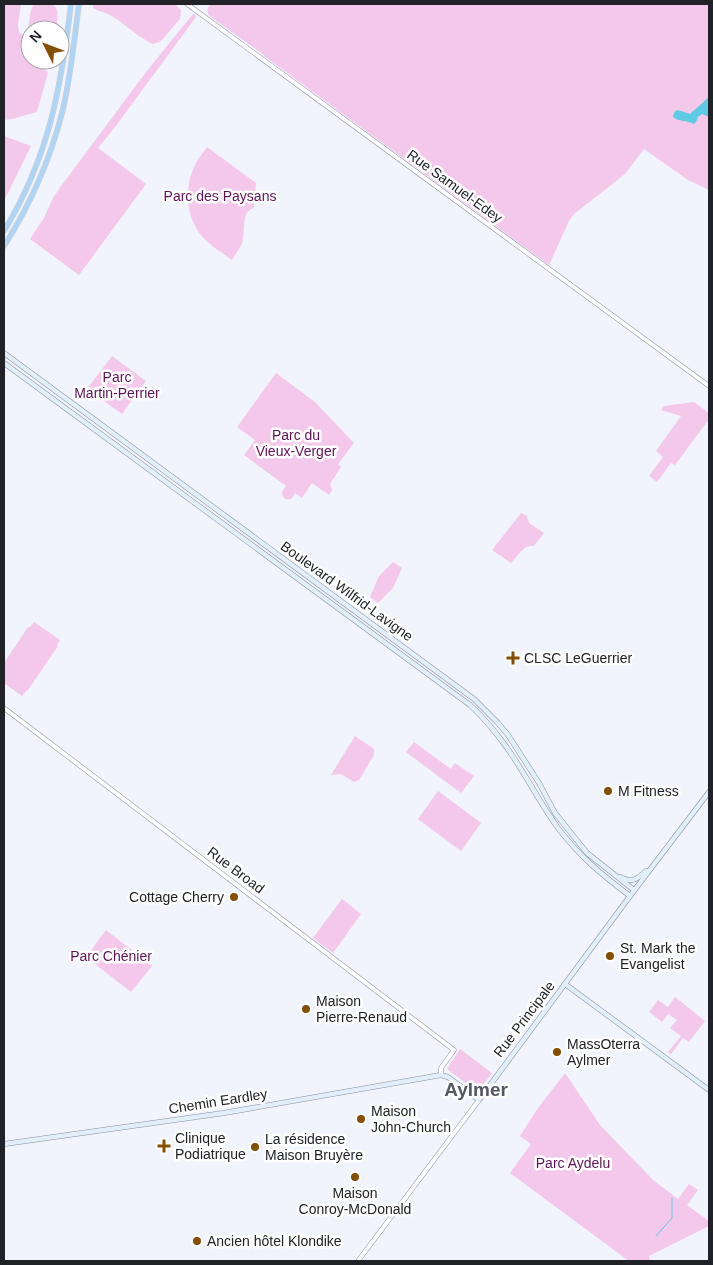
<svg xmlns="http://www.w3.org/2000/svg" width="713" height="1265" viewBox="0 0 713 1265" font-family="Arial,sans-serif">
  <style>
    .green { fill: #f4c8ea }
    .water { fill: #5ccbe3 }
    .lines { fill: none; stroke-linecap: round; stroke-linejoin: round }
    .stream { stroke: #5ccbe3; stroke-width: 1 }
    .tertiary-casing { stroke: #8c8f9e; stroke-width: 5 }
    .secondary-casing { stroke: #8c8f9e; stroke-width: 5.5 }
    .trunk-casing { stroke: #d2d3d4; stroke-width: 6 }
    .tertiary { stroke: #fff; stroke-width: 4 }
    .secondary { stroke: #e1effb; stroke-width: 4.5 }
    .trunk { stroke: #b0d4f4; stroke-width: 5 }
    .poi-dot { fill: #864e00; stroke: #fff; stroke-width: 2 }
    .labels { text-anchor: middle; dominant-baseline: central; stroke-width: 5; stroke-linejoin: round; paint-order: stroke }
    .street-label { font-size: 14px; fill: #202228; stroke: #fff }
    .park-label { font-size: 14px; fill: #611257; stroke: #fff }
    .poi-label { font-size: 14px; fill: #202228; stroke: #fff; text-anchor: start }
    .district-label { font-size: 19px; font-weight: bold; fill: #545764; stroke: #fff }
  </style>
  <rect width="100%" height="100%" fill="#f1f3fd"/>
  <g class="green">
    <path d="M4,4H21L18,25L19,33L23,35L28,31L30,14L33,5L34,4C39,4 46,2 51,4C61,7 57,22 56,30H30V60H38V63L48,73L37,112L12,119L4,120Z"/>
    <path d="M94,4H175L181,10L180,19L161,41L153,44C138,37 126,25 112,16C106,12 99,12 93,8Z"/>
    <path d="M210,4H709V190L688,180L644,149L625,174L574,214L569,221L549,265L264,56V55L211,17C206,13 207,9 210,4Z"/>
    <path d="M193,14H194L196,17L115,127L98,148L146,184L79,275L30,239L44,218L53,198L59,189L146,72Z"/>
    <path d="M4,136L31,146L4,201Z"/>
    <path d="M207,147L256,183L254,208C240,211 246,232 242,243C240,249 235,254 232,260C221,252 209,245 201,235C186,216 184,189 194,167C197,160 202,154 207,147Z"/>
    <path d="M112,356L146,381L122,414L87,389Z"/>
    <path d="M276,373L315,402L354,443L338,464L341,467L330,484L332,490L329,495L312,483L302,498L295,493L292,498C287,501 282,498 282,492L286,486L244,455L255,440L237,427Z"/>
    <path d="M694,402L709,413V419L675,465L671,463L657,482L649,476L663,457L656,451L681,416L661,410L664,406Z"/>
    <path d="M521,513L527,516L529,523L544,533L534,546C524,544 518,556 511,563L492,550Z"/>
    <path d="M393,562L402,568L393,588L378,603L370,597L379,576Z"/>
    <path d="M34,622L60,640L57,645L58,646L28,690H27L22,696L4,683V663L28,627H30Z"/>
    <path d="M355,736L374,749V755L359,780L354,782L341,774L331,775Z"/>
    <path d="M414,742L451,769L455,763L474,776L461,793L406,752Z"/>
    <path d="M438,791L481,823L461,851L418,819Z"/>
    <path d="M342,899L361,914L333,953L313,938Z"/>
    <path d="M106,930L152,966L131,992L86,957Z"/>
    <path d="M675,997L705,1021L689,1042L683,1038L671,1054L668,1052L681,1036L670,1028L677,1020L668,1014L662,1022L649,1012L658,1000L668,1007Z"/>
    <path d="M460,1049L492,1073L478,1092L447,1069Z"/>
    <path d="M565,1073L600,1125L653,1180L678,1199L689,1184L698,1190L687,1205L709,1221V1226L649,1256L650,1261H629L510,1173L531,1144L520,1136L538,1108Z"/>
  </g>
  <path class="water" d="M709,97V117L702,114L698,117L696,122L694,124C687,120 679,122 673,117C675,105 682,112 690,114Z"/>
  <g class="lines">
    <path class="stream" d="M656,1236L672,1218V1198"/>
    <g class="tertiary-casing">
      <g id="tertiary">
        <path d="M187,4L709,386"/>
        <path d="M4,708L454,1050L441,1068V1075"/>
        <path d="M358,1261L479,1100"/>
      </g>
    </g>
    <g class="secondary-casing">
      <g id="secondary">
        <path d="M4,353L474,699L498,723L508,735L539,783L555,813L587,853L634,890"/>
        <path d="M4,363L470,705C483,717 494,730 505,745C524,771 539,802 558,828C580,857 601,874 630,896"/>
        <path d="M620,877C633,883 636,880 646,871"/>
        <path d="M565,984L709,1090"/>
        <path d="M4,1144L224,1113L441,1075L448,1077L479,1100L630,896L709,792"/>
      </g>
    </g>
    <g class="trunk-casing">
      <g id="trunk">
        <path d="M4,231C49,157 61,88 71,4"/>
        <path d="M4,246C30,205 50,160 62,113C71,77 74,40 79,4"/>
      </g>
    </g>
    <use href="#tertiary" class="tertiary"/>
    <use href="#secondary" class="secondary"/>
    <use href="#trunk" class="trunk"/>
  </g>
  <g class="poi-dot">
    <path d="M510.5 650.5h5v5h5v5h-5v5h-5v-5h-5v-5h5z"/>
    <circle cx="608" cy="791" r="5"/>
    <circle cx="234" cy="897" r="5"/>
    <circle cx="610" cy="956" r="5"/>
    <circle cx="306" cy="1009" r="5"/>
    <circle cx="557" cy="1052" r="5"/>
    <circle cx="361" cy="1119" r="5"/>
    <path d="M161.5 1138.5h5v5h5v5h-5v5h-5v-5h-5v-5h5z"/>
    <circle cx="255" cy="1147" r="5"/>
    <circle cx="355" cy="1177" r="5"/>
    <circle cx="197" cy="1241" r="5"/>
  </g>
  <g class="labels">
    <g class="street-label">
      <text transform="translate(455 186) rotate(36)">Rue Samuel-Edey</text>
      <text transform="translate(347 591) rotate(36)">Boulevard Wilfrid-Lavigne</text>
      <text transform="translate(236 870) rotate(37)">Rue Broad</text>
      <text transform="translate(524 1019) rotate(-53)">Rue Principale</text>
      <text transform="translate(218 1101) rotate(-9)">Chemin Eardley</text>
    </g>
    <g class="park-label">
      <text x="220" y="196">Parc des Paysans</text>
      <text x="117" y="377">Parc<tspan x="117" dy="16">Martin-Perrier</tspan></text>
      <text x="296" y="435">Parc du<tspan x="296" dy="16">Vieux-Verger</tspan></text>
      <text x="111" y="956">Parc Chénier</text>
      <text x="573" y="1163">Parc Aydelu</text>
    </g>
    <g class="poi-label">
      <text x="524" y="658">CLSC LeGuerrier</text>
      <text x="618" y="791">M Fitness</text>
      <text x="224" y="897" text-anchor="end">Cottage Cherry</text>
      <text x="620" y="948">St. Mark the<tspan x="620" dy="16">Evangelist</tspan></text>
      <text x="316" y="1001">Maison<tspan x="316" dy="16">Pierre-Renaud</tspan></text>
      <text x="567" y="1044">MassOterra<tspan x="567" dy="16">Aylmer</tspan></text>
      <text x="371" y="1111">Maison<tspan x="371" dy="16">John-Church</tspan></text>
      <text x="175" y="1138">Clinique<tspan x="175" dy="16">Podiatrique</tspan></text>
      <text x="265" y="1139">La résidence<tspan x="265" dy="16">Maison Bruyère</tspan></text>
      <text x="355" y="1193" text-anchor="middle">Maison<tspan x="355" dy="16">Conroy-McDonald</tspan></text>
      <text x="207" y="1241">Ancien hôtel Klondike</text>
    </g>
    <g class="district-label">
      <text x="476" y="1089">Aylmer</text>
    </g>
  </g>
  <rect width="713" height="1265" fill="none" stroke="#202228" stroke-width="10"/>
  <g transform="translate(45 45) rotate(312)"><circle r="24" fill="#ffffff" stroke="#a6a7a9"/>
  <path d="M0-4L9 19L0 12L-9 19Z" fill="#864e00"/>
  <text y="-8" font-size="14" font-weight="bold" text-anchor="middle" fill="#202228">N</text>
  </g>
</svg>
